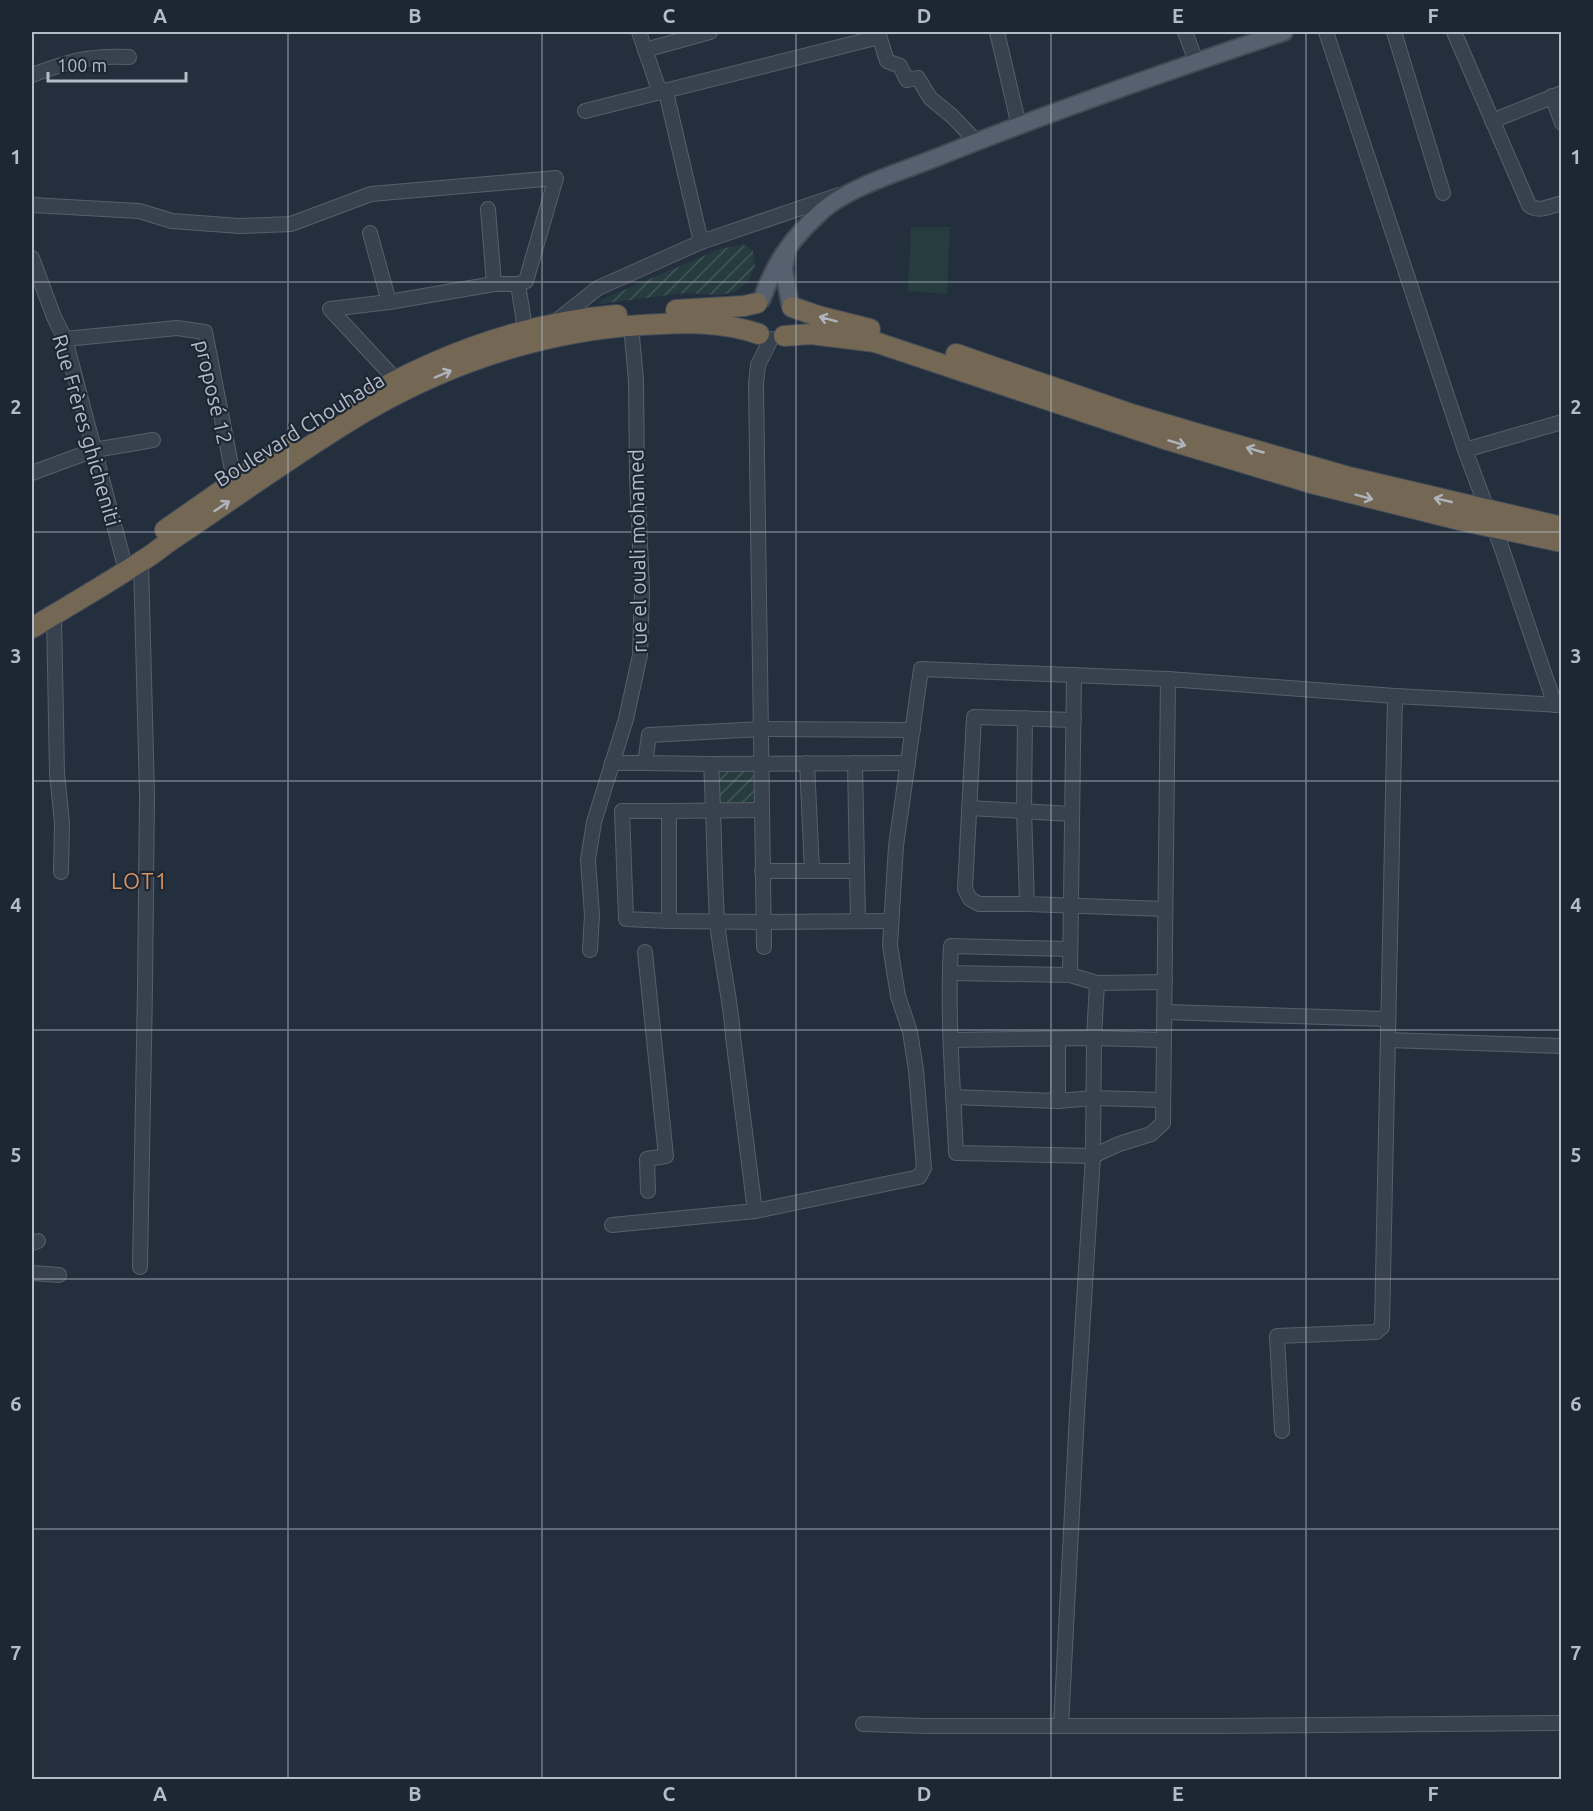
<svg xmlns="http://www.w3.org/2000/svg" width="1593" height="1811" viewBox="0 0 1593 1811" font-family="Ubuntu,sans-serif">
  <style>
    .green { fill: #263c3f }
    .garden { fill: url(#garden-furrows) }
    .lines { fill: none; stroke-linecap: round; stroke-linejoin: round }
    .minor-casing { stroke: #565f6c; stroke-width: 16 }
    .major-casing { stroke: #414a57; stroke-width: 20 }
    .highway-casing { stroke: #434c59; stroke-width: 22 }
    .minor { stroke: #38414e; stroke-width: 14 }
    .major { stroke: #56606e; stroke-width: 16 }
    .highway { stroke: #746855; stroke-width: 20 }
    .oneway { stroke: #aeb4bd }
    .grid { fill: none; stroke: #b4bcc9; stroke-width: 1.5; stroke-opacity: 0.55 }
    .labels { text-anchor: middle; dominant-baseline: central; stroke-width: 4.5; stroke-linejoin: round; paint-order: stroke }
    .street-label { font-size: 21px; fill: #b4bcc9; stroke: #1d2633 }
    .neighbourhood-label { font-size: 22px; letter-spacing: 1.5px; fill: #d59563; stroke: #1d2633 }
    .neatline { fill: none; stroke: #b4bcc9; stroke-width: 2 }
    .grid-label { font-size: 20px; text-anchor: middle; font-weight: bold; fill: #b4bcc9 }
  </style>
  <defs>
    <pattern id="garden-furrows" width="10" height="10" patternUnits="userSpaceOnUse" patternTransform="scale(1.5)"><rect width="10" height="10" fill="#263c3f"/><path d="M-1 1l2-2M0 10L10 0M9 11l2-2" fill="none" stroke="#435659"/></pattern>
  </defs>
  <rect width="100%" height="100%" fill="#242f3e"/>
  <path class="green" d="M911,227H950L947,294L908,291Z"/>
  <g class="garden">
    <path d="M743,244L753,251L755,265L748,282L735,292L720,295L685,293L599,304L603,299L720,249Z"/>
    <path d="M758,766V808H717L714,767Z"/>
  </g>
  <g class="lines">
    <g class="minor-casing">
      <g id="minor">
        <path d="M639,32L658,87L666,92L701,242"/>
        <path d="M878,32L887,61L900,66L907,80L918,78L930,98L952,116L977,142"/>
        <path d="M997,32L1019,126"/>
        <path d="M1185,32L1196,61"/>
        <path d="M1326,32L1465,450L1502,549L1555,705"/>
        <path d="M1394,32L1443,193"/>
        <path d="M1454,32L1529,205C1538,213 1550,206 1562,203"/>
        <path d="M645,50L710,32"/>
        <path d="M32,75C70,61 88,55 129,57"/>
        <path d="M1552,96L1562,123"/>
        <path d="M585,111L879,37"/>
        <path d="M1492,121L1562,93"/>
        <path d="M32,205L139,211L172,221L240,226L291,224L371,194L556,178L526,281L518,284L525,329"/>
        <path d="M488,209L494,284"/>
        <path d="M370,233L389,302L494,284H518"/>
        <path d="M32,258L54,317L65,339L126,570"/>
        <path d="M389,302L330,309L396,380"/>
        <path d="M555,322L598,288L701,242L839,195"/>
        <path d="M65,339L177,328L205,332L234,480"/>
        <path d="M1465,450L1562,422"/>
        <path d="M32,473L94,450L153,440"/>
        <path d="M54,614L57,773L62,823L61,872"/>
        <path d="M1025,718L1024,811L1027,904L1165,909"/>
        <path d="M612,763H645"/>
        <path d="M807,763L812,871"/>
        <path d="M855,763L858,921"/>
        <path d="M711,764L645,763L649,735L761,729L913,730"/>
        <path d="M969,808L1072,814"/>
        <path d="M761,810L669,811V921L763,922L891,921"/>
        <path d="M669,811H622L626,919L669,921"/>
        <path d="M762,871H857"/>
        <path d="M1027,904H979L970,899L965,889L974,717L1074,720"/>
        <path d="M764,947L756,384L758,365L771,339"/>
        <path d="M1070,949L951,946C947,1015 953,1084 956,1153L1093,1156L1119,1144L1151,1134L1163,1123L1168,679"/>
        <path d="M590,950L592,915L588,860L594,822L626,719L640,655L642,589L637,477L636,380L631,326"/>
        <path d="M645,952L666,1156L647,1159L648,1191"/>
        <path d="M950,973L1070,975L1097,983L1165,982"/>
        <path d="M1070,975L1074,675"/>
        <path d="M1165,1012L1387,1019"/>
        <path d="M951,1040L1094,1038L1164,1040"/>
        <path d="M1388,1040L1562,1046"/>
        <path d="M953,1097L1058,1101L1093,1098L1163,1100"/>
        <path d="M1058,1101V1040"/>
        <path d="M755,1211L733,1037C731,998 720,959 717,919C714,867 714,815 711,764L908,763"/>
        <path d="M612,1225L755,1211L919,1177L924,1168L916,1070L910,1032L898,996L890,945L896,846L921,669L1168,679L1395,696L1562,705"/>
        <path d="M32,1243L38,1241"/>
        <path d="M140,1267L145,988L147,795L141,562"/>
        <path d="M32,1273L59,1275"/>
        <path d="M1282,1431L1277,1336L1376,1332L1382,1327L1395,696"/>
        <path d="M863,1724L926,1726H1217L1562,1723"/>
        <path d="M1061,1726L1077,1414L1093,1156L1094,1038L1097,983"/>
      </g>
    </g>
    <g class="major-casing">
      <g id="major">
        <path d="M787,251L784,270L790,304"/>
        <path d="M762,299C775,261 793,237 823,210C851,186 903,171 938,157C1052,111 1168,71 1284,32"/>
      </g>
    </g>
    <g class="highway-casing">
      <g id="highway">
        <path d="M792,307L818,316L870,329"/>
        <path d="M676,310L744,306L757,303"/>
        <path d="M784,336L811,334L875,342L1168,440L1311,483L1468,522L1562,542"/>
        <path d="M956,354L1128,413L1202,435L1349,477L1562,527"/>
        <path d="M352,405C434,356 521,323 617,315"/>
        <path d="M165,530L291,442"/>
        <path d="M32,628C68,606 105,585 140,562C151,556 160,548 170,541C230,501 289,458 351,420C438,366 540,331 642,325C683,323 719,320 759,334"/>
      </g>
    </g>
    <use href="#minor" class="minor"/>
    <use href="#major" class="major"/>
    <use href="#highway" class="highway"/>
  </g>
  <defs><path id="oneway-shaft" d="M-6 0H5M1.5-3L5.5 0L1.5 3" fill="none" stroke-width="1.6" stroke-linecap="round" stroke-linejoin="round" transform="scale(1.5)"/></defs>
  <g class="oneway">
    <use href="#oneway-shaft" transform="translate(828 319) rotate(-165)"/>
    <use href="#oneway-shaft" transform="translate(443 374) rotate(-23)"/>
    <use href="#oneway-shaft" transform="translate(1177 443) rotate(17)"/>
    <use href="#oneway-shaft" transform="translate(1255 450) rotate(-164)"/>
    <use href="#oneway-shaft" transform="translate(1364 497) rotate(15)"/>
    <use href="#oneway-shaft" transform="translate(1443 500) rotate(-167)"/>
    <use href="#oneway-shaft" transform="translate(222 506) rotate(-34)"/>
  </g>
  <path class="grid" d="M288,32V1780M542,32V1780M796,32V1780M1051,32V1780M1306,32V1780M32,282H1562M32,532H1562M32,781H1562M32,1030H1562M32,1279H1562M32,1529H1562"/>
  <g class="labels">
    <g class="street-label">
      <text transform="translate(214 392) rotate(77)">proposé 12</text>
      <text transform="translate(299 429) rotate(-32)">Boulevard Chouhada</text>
      <text transform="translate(87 430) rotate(74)">Rue Frères ghicheniti</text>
      <text transform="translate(637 551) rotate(-91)">rue el ouali mohamed</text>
    </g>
    <g class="neighbourhood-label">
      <text x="140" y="880">LOT1</text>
    </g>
  </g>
  <rect width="1593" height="1811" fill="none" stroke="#1d2633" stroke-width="66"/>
  <path d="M48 72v9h138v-9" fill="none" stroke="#b4bcc9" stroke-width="3"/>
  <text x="57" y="72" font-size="18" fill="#b4bcc9" stroke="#1d2633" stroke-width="4.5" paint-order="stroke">100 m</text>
  <rect x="33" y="33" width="1527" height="1745" class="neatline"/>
  <g class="grid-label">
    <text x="160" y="23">A</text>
    <text x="415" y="23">B</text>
    <text x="669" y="23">C</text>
    <text x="924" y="23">D</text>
    <text x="1178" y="23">E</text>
    <text x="1433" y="23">F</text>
    <text x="16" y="164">1</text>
    <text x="1576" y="164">1</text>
    <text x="16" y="414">2</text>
    <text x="1576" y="414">2</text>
    <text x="16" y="663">3</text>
    <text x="1576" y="663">3</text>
    <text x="16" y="912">4</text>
    <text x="1576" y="912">4</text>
    <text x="16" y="1162">5</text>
    <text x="1576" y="1162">5</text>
    <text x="16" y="1411">6</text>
    <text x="1576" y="1411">6</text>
    <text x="16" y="1660">7</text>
    <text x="1576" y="1660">7</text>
    <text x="160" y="1801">A</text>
    <text x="415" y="1801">B</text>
    <text x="669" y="1801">C</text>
    <text x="924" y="1801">D</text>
    <text x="1178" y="1801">E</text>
    <text x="1433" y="1801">F</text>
  </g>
</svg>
